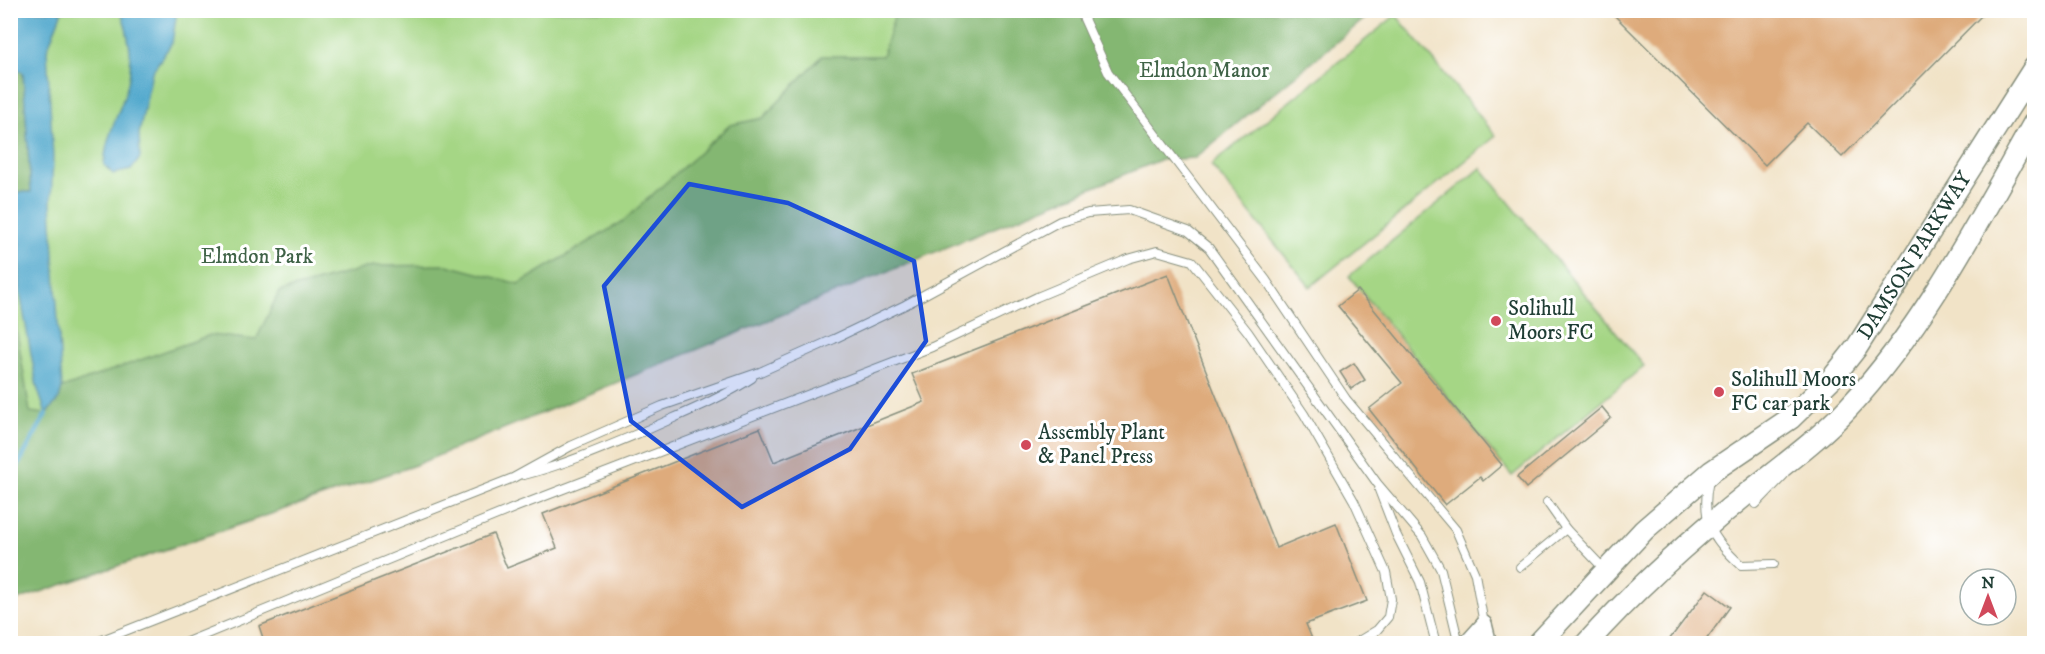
<svg xmlns="http://www.w3.org/2000/svg" width="2045" height="654" viewBox="0 0 2045 654" font-family="'IM FELL DW Pica',serif">
  <style>
    .green { fill: #a5d685; stroke: #628a5c; stroke-width: 1.5 }
    .forest { fill: #84b772; stroke: #527a53; stroke-width: 1.5 }
    .water { fill: #4fa7cc; stroke: #377280; stroke-width: 1.5 }
    .lines { fill: none; stroke-linecap: round; stroke-linejoin: round }
    .stream { stroke: #4fa7cc; stroke-width: 4.5 }
    .building { fill: #deab7b }
    .lane-casing { stroke: #88907e; stroke-width: 10 }
    .street-casing { stroke: #88907e; stroke-width: 18 }
    .secondary-casing { stroke: #88907e; stroke-width: 24 }
    .lane { stroke: #fff; stroke-width: 8 }
    .street { stroke: #fff; stroke-width: 15 }
    .secondary { stroke: #fff; stroke-width: 21 }
    .marked { fill: #1d4ed8; fill-opacity: 0.2; stroke: #1d4ed8; stroke-width: 4.5; stroke-linejoin: round }
    .poi-dot { fill: #d1495b; stroke: #fff; stroke-width: 2 }
    .labels { text-anchor: middle; dominant-baseline: central; stroke-width: 6; stroke-linejoin: round; paint-order: stroke }
    .park-label { font-size: 21px; fill: #406348; stroke: #fff }
    .street-label { font-size: 21px; fill: #1f3d34; stroke: #fff }
    .poi-label { font-size: 21px; fill: #1f3d34; stroke: #fff; text-anchor: start }
  </style>
  <rect width="100%" height="100%" fill="#fff"/>
  <filter id="ink" filterUnits="userSpaceOnUse"><feTurbulence type="fractalNoise" baseFrequency=".0167" numOctaves="2"/><feDisplacementMap in="SourceGraphic" scale="12" xChannelSelector="R" yChannelSelector="G"/><feConvolveMatrix kernelMatrix="1 2 1 2 8 2 1 2 1" color-interpolation-filters="sRGB"/></filter>
  <filter id="wash" filterUnits="userSpaceOnUse"><feTurbulence type="fractalNoise" baseFrequency=".008" numOctaves="4" result="noise"/><feDisplacementMap in="SourceGraphic" scale="24" xChannelSelector="R" yChannelSelector="G"/><feGaussianBlur stdDeviation="1.35" result="paint"/><feColorMatrix in="noise" values="0 0 0 0 0 0 0 0 0 0 0 0 0 0 0 0 0 1.4 0 .05"/><feComposite in="paint" operator="in"/></filter>
  <g filter="url(#wash)">
    <rect width="100%" height="100%" fill="#f1e3c7"/>
    <g class="green">
      <path d="M10,11H1087L415,465L11,602Z"/>
      <path d="M1396,15L1496,136L1310,287L1211,165Z"/>
      <path d="M1481,168L1644,366L1512,476L1349,276Z"/>
    </g>
    <g class="forest">
      <path d="M896,11H1374L1195,158L1160,160L415,465L11,602L10,289L30,412L46,414L59,399L62,388L210,335L256,340L279,292L373,266L447,265L519,284L622,222L730,125L763,118L822,56H882Z"/>
      <path d="M10,64L23,73L31,192H14L11,188Z"/>
    </g>
    <g class="water">
      <path d="M11,10L62,11L47,50L53,157L51,204L62,388L59,399L46,414L37,387L20,293L19,241L11,233V188L14,192H31L23,73L11,64Z"/>
      <path d="M120,11H177L172,43L152,72L139,134L140,158L131,170L113,174L104,165C107,117 140,92 128,38C126,29 125,19 120,11Z"/>
    </g>
    <g class="lines">
      <path class="stream" d="M10,480L46,414"/>
    </g>
    <g id="blocks">
      <g class="building">
        <path d="M1609,10H1987L1842,157L1807,123L1765,165Z"/>
        <path d="M1168,274L1276,548L1336,523L1367,601L1306,624L1314,644H265L259,626L493,534L507,568L557,548L543,514L760,428L774,462L924,402L912,374Z"/>
        <path d="M1358,290L1502,465L1483,481L1480,477L1445,505L1369,409L1402,383L1338,306Z"/>
        <path d="M1354,363L1365,380L1351,389L1340,372Z"/>
        <path d="M1602,407L1611,418L1526,488L1517,477Z"/>
        <path d="M1707,590L1730,607L1703,644H1666Z"/>
      </g>
    </g>
  </g>
  <g filter="url(#ink)">
    <use href="#blocks" fill-opacity="0" stroke="#88907e" stroke-width="1.5"/>
    <g class="lines">
      <g class="lane-casing">
        <g id="lane">
          <path d="M1080,10L1108,72L1266,280L1346,399L1456,530L1475,574L1484,624"/>
          <path d="M524,475C567,464 608,446 649,429C684,413 720,399 752,378"/>
          <path d="M1709,480C1700,520 1712,539 1741,565L1774,564"/>
          <path d="M1379,490L1396,534L1420,582L1436,644"/>
          <path d="M1547,502L1566,529L1606,571"/>
          <path d="M1756,504L1784,475"/>
          <path d="M1520,567L1566,529"/>
          <path d="M92,644L513,478L571,446L662,406L760,372L834,339L905,305L1060,221L1088,213L1129,210L1188,231L1209,248L1377,483L1422,536L1441,570L1459,644"/>
          <path d="M182,644L519,506L932,347L1037,297L1128,259L1157,251L1192,261L1248,332L1304,414L1354,501L1386,572L1391,599L1388,617L1377,630L1354,644"/>
        </g>
      </g>
      <g class="street-casing">
        <g id="street">
          <path d="M1484,624L1489,644"/>
          <path d="M1466,644L1484,624"/>
        </g>
      </g>
      <g class="secondary-casing">
        <g id="secondary">
          <path id="s1" d="M1538,644L1644,530L1711,472L1791,418L1834,376L1857,347L2034,68"/>
          <path d="M1586,644C1636,588 1691,539 1749,492C1783,465 1818,440 1849,407C1925,325 1979,220 2034,123"/>
        </g>
      </g>
      <use href="#lane" class="lane"/>
      <use href="#street" class="street"/>
      <use href="#secondary" class="secondary"/>
    </g>
  </g>
  <path class="marked" d="M689,184L788,203L914,261L926,341L850,449L742,507L631,421L604,286Z"/>
  <g class="poi-dot">
    <circle cx="1496" cy="321" r="6"/>
    <circle cx="1719" cy="392" r="6"/>
    <circle cx="1026" cy="445" r="6"/>
  </g>
  <g class="labels">
    <g class="park-label">
      <text x="1204" y="71">Elmdon Manor</text>
      <text x="257" y="257">Elmdon Park</text>
    </g>
    <g class="street-label">
      <text stroke="none"><textPath href="#s1" startOffset="546">DAMSON PARKWAY</textPath></text>
    </g>
    <g class="poi-label">
      <text x="1508" y="309">Solihull<tspan x="1508" dy="24">Moors FC</tspan></text>
      <text x="1731" y="380">Solihull Moors<tspan x="1731" dy="24">FC car park</tspan></text>
      <text x="1038" y="433">Assembly Plant<tspan x="1038" dy="24">&amp; Panel Press</tspan></text>
    </g>
  </g>
  <rect width="2045" height="654" fill="none" stroke="#fff" stroke-width="36"/>
  <g transform="translate(1988 597)"><circle r="28" fill="#ffffff" stroke="#a5b1ae" stroke-width="1.5"/>
  <path d="M0-4.5L10 22L0 15L-10 22Z" fill="#d1495b"/>
  <text y="-9" font-size="16" font-weight="bold" text-anchor="middle" fill="#1f3d34">N</text>
  </g>
</svg>
